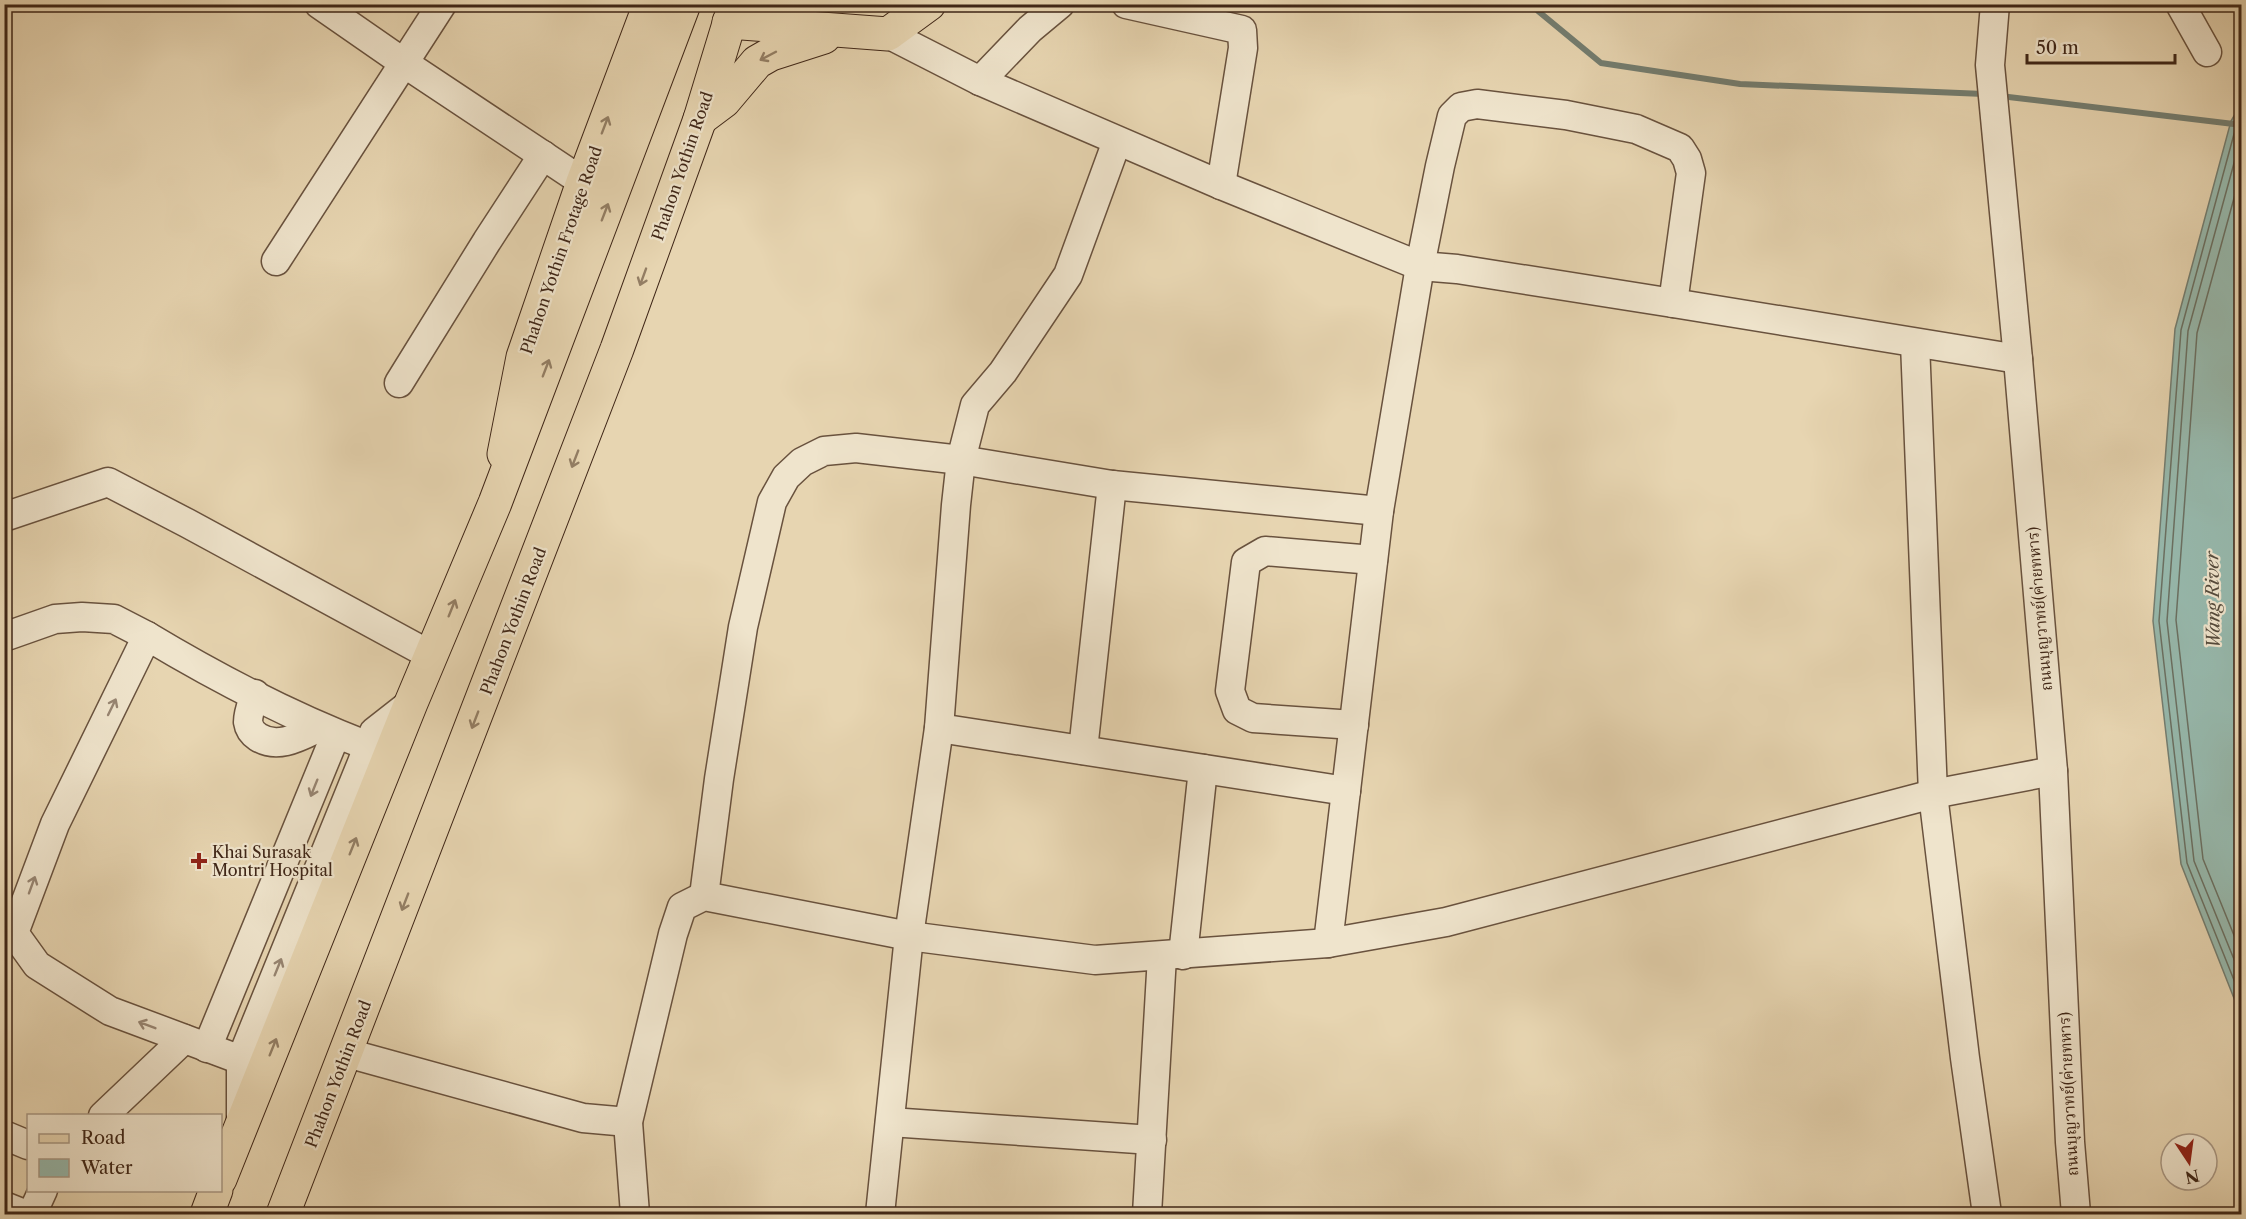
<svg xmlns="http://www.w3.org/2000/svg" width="2246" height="1219" viewBox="0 0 2246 1219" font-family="'Libre Caslon Text','Noto Serif Thai',serif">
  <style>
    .water { fill: #97b9ad; stroke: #747e71; stroke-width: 1.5 }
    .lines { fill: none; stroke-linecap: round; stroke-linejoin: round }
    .shore { stroke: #6b7062; stroke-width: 1.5 }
    .stream { stroke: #747e71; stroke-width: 6 }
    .minor-casing { stroke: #69523e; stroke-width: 31 }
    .major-casing { stroke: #3f2617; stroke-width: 35 }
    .highway-casing { stroke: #3f2617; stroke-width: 35 }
    .minor { stroke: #efe4cc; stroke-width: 28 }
    .major { stroke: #e7d5b1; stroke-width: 33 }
    .highway { stroke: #e7d5b1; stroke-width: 33 }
    .oneway { stroke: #937e64 }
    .oneway2 { stroke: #978572 }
    .poi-dot { fill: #8f2418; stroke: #efe4cc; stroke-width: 2 }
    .labels { text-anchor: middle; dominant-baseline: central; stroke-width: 4.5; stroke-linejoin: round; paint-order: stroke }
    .street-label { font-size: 16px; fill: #3f2617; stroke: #efe4cc }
    .poi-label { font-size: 16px; fill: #3f2617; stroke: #efe4cc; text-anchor: start }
    .water-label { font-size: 18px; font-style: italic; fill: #554b3c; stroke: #efe4cc }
  </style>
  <rect width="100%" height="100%" fill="#e7d5b1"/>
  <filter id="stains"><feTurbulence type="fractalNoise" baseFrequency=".00333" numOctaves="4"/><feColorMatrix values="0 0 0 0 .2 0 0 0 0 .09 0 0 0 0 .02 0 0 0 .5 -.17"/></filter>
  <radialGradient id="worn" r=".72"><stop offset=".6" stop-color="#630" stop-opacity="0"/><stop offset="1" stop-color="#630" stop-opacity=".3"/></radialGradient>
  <path class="water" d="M2241,104V1016L2181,864L2153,621L2175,329L2231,121Z"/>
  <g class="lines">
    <g class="shore">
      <path d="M2242,115L2237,123L2181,330L2159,621L2187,863L2242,1000"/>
      <path d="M2242,134L2188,331L2167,621L2194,861L2242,979"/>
      <path d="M2242,169L2197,333L2176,620L2203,859L2242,955"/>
    </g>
    <g class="stream">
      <path d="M1535,4L1538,11L1601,63L1740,84L1984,94"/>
      <path d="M2000,96L2242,125"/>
    </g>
    <g class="minor-casing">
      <g id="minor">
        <path d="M319,4L404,63L583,182"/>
        <path d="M1126,4L1242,30L1243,48L1221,185"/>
        <path d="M1995,4L1990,65L2018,359L2053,771L2070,1142L2076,1214"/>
        <path d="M2180,4L2207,52"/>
        <path d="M888,34L980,81L1221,185L1420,266L1457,269L1673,303L2018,359"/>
        <path d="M980,81L1030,29L1060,4"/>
        <path d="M276,261L442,4"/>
        <path d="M1915,343L1933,794L1965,1058L1987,1214"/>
        <path d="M399,383L487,241L543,155"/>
        <path d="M4,517L108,482L187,523L432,656"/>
        <path d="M4,637L55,619L82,617L114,619L147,636"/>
        <path d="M255,694C252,703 248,713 248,722C249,729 252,733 258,737C278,750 301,736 320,727"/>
        <path d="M1354,725L1253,718L1237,710L1230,691L1246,562L1265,551L1373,560"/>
        <path d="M939,728L1346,791"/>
        <path d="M1083,750L1112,485"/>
        <path d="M704,896L719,779L743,627L772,502L786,477L802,462L824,451L856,448L961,460L1112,485L1379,511"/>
        <path d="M1328,943L1379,511L1420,266L1440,166L1452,116L1461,107L1477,104L1566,115L1636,129L1680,148L1687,159L1691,173L1673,303"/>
        <path d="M1183,955L1203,769"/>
        <path d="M207,1048L336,734"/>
        <path d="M347,1053L583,1118L628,1122"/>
        <path d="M241,1060L110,1011L37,965L14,933L55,824L147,636C217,678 292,717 368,746"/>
        <path d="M103,1116L184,1039"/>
        <path d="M241,1122V1060L361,765L374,732L411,703"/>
        <path d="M890,1122L1152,1140"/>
        <path d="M4,1135L28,1145"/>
        <path d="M4,1206L24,1214"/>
        <path d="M32,1214L43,1190"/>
        <path d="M635,1214L628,1122L673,934L682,907L704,896L909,936L1095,960L1328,943L1446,922L1933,794L2053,771"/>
        <path d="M880,1214L909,936L939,728L956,505L961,460L975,405L1003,372L1068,275L1117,141"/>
        <path d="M1147,1214L1162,956"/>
      </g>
    </g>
    <g class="major-casing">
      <g id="major">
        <path d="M729,22L888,34L929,4"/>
        <path d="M700,119L724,101L757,62L771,54L824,37"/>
        <path d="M504,454L523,357L583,182L650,4"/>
      </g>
    </g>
    <g class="highway-casing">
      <g id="highway">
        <path d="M220,1179L411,703L495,503L684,4"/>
        <path d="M207,1214L216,1190"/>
        <path d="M283,1214L617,349L700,119L735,4"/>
      </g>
    </g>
    <use href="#minor" class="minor"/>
    <use href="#major" class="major"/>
    <use href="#highway" class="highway"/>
  </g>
  <defs><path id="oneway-shaft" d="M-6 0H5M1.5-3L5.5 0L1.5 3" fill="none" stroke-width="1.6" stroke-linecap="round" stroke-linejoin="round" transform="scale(1.5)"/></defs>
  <g class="oneway">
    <use href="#oneway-shaft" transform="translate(768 56) rotate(152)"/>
    <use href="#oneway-shaft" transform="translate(605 125) rotate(-69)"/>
    <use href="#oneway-shaft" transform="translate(605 212) rotate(-69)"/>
    <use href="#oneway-shaft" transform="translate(643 277) rotate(110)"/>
    <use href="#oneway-shaft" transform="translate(546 368) rotate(-69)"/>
    <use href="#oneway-shaft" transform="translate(575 459) rotate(111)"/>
    <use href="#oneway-shaft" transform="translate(452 608) rotate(-68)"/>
    <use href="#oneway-shaft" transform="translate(475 720) rotate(111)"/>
    <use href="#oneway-shaft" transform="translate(353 846) rotate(-68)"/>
    <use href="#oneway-shaft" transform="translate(405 902) rotate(111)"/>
    <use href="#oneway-shaft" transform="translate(273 1047) rotate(-68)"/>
  </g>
  <g class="oneway2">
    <use href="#oneway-shaft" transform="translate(112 707) rotate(-64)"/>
    <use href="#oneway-shaft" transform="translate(314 788) rotate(112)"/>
    <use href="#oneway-shaft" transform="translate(32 885) rotate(-70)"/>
    <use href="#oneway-shaft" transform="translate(278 967) rotate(-68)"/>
    <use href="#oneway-shaft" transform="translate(147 1025) rotate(-159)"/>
  </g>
  <path class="poi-dot" d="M196 852h6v6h6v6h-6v6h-6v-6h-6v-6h6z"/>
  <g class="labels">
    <g class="street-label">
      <text transform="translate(682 166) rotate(-71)">Phahon Yothin Road</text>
      <text transform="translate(561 250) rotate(-71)">Phahon Yothin Frotage Road</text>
      <text transform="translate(2039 609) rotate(-95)">ถนนบุญวาทย์(ค่ายทหาร)</text>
      <text transform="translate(513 621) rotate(-69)">Phahon Yothin Road</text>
      <text transform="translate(338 1074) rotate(-69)">Phahon Yothin Road</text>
      <text transform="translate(2068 1094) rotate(-93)">ถนนบุญวาทย์(ค่ายทหาร)</text>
    </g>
    <g class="poi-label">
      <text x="212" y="852">Khai Surasak<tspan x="212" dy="18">Montri Hospital</tspan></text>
    </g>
    <g class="water-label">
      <text transform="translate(2213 600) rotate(-91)">Wang River</text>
    </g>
  </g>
  <rect width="2246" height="1219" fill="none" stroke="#e7d5b1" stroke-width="24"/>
  <rect x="6" y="6" width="2234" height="1207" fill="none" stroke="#3f2617" stroke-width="3"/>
  <rect x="12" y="12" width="2222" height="1195" fill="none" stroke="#3f2617" stroke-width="1.5"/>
  <rect x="27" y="1114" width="195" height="78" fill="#efe4cc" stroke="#a99884" stroke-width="1.5"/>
  <rect x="39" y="1134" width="30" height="9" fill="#e7d5b1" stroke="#a99884" stroke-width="1.5"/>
  <text x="81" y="1144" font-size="18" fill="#3f2617">Road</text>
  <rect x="39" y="1159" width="30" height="18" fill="#97b9ad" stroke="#a99884" stroke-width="1.5"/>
  <text x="81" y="1174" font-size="18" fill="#3f2617">Water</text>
  <g transform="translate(2189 1162) rotate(167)"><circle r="28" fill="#efe4cc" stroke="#a99884" stroke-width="1.5"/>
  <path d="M0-4.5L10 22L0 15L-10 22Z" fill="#8f2418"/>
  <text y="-9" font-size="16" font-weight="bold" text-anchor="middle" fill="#3f2617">N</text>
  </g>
  <path d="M2027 54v9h148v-9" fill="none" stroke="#3f2617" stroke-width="3"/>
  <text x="2036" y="54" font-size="18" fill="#3f2617" stroke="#efe4cc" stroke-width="4.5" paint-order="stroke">50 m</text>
  <rect width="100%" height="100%" filter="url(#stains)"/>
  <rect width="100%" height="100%" fill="url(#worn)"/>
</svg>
